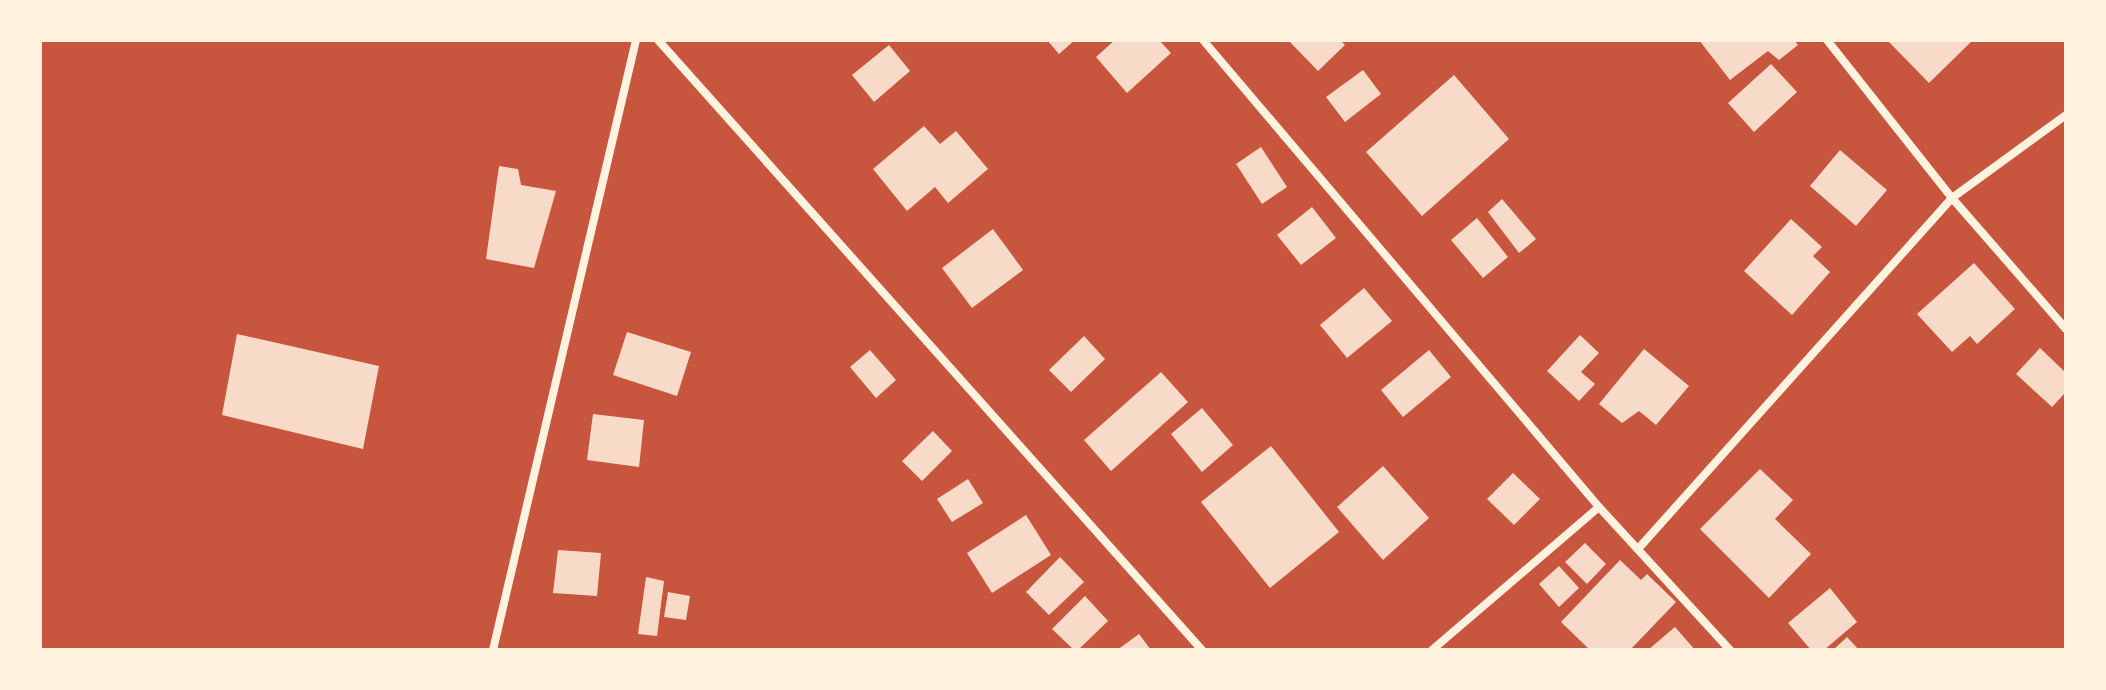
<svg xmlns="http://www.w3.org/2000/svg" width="2106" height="690" viewBox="0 0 2106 690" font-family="'DM Sans',sans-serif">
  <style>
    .building { fill: #f7dbc8 }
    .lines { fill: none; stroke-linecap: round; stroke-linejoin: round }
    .minor { stroke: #fff3e0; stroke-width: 8 }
  </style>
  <rect width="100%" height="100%" fill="#c8553d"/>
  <g class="building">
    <path d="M1047,40H1075L1059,54Z"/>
    <path d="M1115,40H1159L1171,53L1127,93L1096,57Z"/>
    <path d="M1288,40H1340L1345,45L1318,71Z"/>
    <path d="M1699,40H1794L1798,45L1779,60L1768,51L1730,80Z"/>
    <path d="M1887,40H1973L1929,83Z"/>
    <path d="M889,45L910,71L874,102L852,75Z"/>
    <path d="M1771,64L1797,92L1754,132L1728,103Z"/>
    <path d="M1363,70L1381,94L1345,122L1326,97Z"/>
    <path d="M1454,75L1509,139L1422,216L1366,152Z"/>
    <path d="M924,126L940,144L956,131L988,169L948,203L935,187L907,211L873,169Z"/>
    <path d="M1261,147L1287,187L1262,204L1236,164Z"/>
    <path d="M1840,150L1887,190L1856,226L1810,186Z"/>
    <path d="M499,166L518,169L521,185L556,191L534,268L486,259Z"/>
    <path d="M1502,199L1536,239L1519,253L1488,212Z"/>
    <path d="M1312,207L1336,238L1301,265L1277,235Z"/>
    <path d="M1477,218L1508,257L1483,278L1451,240Z"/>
    <path d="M1791,219L1822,247L1813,256L1830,272L1792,315L1744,271Z"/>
    <path d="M993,229L1023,270L972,308L942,268Z"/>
    <path d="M1974,263L2015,309L1977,344L1970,336L1952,352L1917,314Z"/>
    <path d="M1364,288L1392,321L1347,358L1320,325Z"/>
    <path d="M627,332L691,352L677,396L613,375Z"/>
    <path d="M237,334L379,366L363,449L222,415Z"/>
    <path d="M1580,335L1599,353L1581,372L1595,384L1579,401L1547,371Z"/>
    <path d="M1084,336L1105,359L1071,392L1049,370Z"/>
    <path d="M2040,348L2066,373V392L2052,407L2016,374Z"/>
    <path d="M1644,349L1689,386L1656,425L1639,411L1622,423L1599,404Z"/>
    <path d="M870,350L896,380L876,398L850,367Z"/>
    <path d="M1429,350L1451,377L1403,417L1381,390Z"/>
    <path d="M1161,372L1188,402L1111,471L1084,440Z"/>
    <path d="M1202,408L1233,445L1202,472L1171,434Z"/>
    <path d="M593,414L644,420L639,467L587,460Z"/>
    <path d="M933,431L952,451L922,481L902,461Z"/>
    <path d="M1271,446L1339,532L1270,588L1201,502Z"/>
    <path d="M1383,466L1429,518L1383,560L1337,507Z"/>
    <path d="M1760,469L1793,500L1775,519L1811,554L1769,598L1700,529Z"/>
    <path d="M1513,473L1540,499L1514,525L1487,499Z"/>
    <path d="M968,479L983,503L952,522L937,499Z"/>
    <path d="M1026,515L1051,555L992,593L967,553Z"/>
    <path d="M1585,543L1606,564L1587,584L1565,562Z"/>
    <path d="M558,550L601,553L597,596L553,593Z"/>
    <path d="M1060,557L1084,582L1049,615L1026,592Z"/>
    <path d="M1620,560L1641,580L1647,574L1676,602L1630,650H1590L1561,622Z"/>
    <path d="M1559,566L1579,588L1559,607L1539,584Z"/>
    <path d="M646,577L664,581L657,636L638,634Z"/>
    <path d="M1830,588L1857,622L1824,650H1811L1788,623Z"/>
    <path d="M668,592L690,596L686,620L664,617Z"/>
    <path d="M1085,596L1108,621L1078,650H1074L1052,629Z"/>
    <path d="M1675,627L1695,650H1648Z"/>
    <path d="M1139,634L1151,650H1117Z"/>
    <path d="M1847,637L1859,650H1833Z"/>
  </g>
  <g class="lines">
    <g class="minor">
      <path d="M658,40L1202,650"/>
      <path d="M1203,40L1599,507L1730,650"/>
      <path d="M1827,40L1952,198L2066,329"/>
      <path d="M1638,549L1952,198L2066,115"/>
      <path d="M493,650L636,40"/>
      <path d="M1432,650L1599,507"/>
    </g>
  </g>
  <rect width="2106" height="690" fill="none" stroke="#fff3e0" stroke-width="84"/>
</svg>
